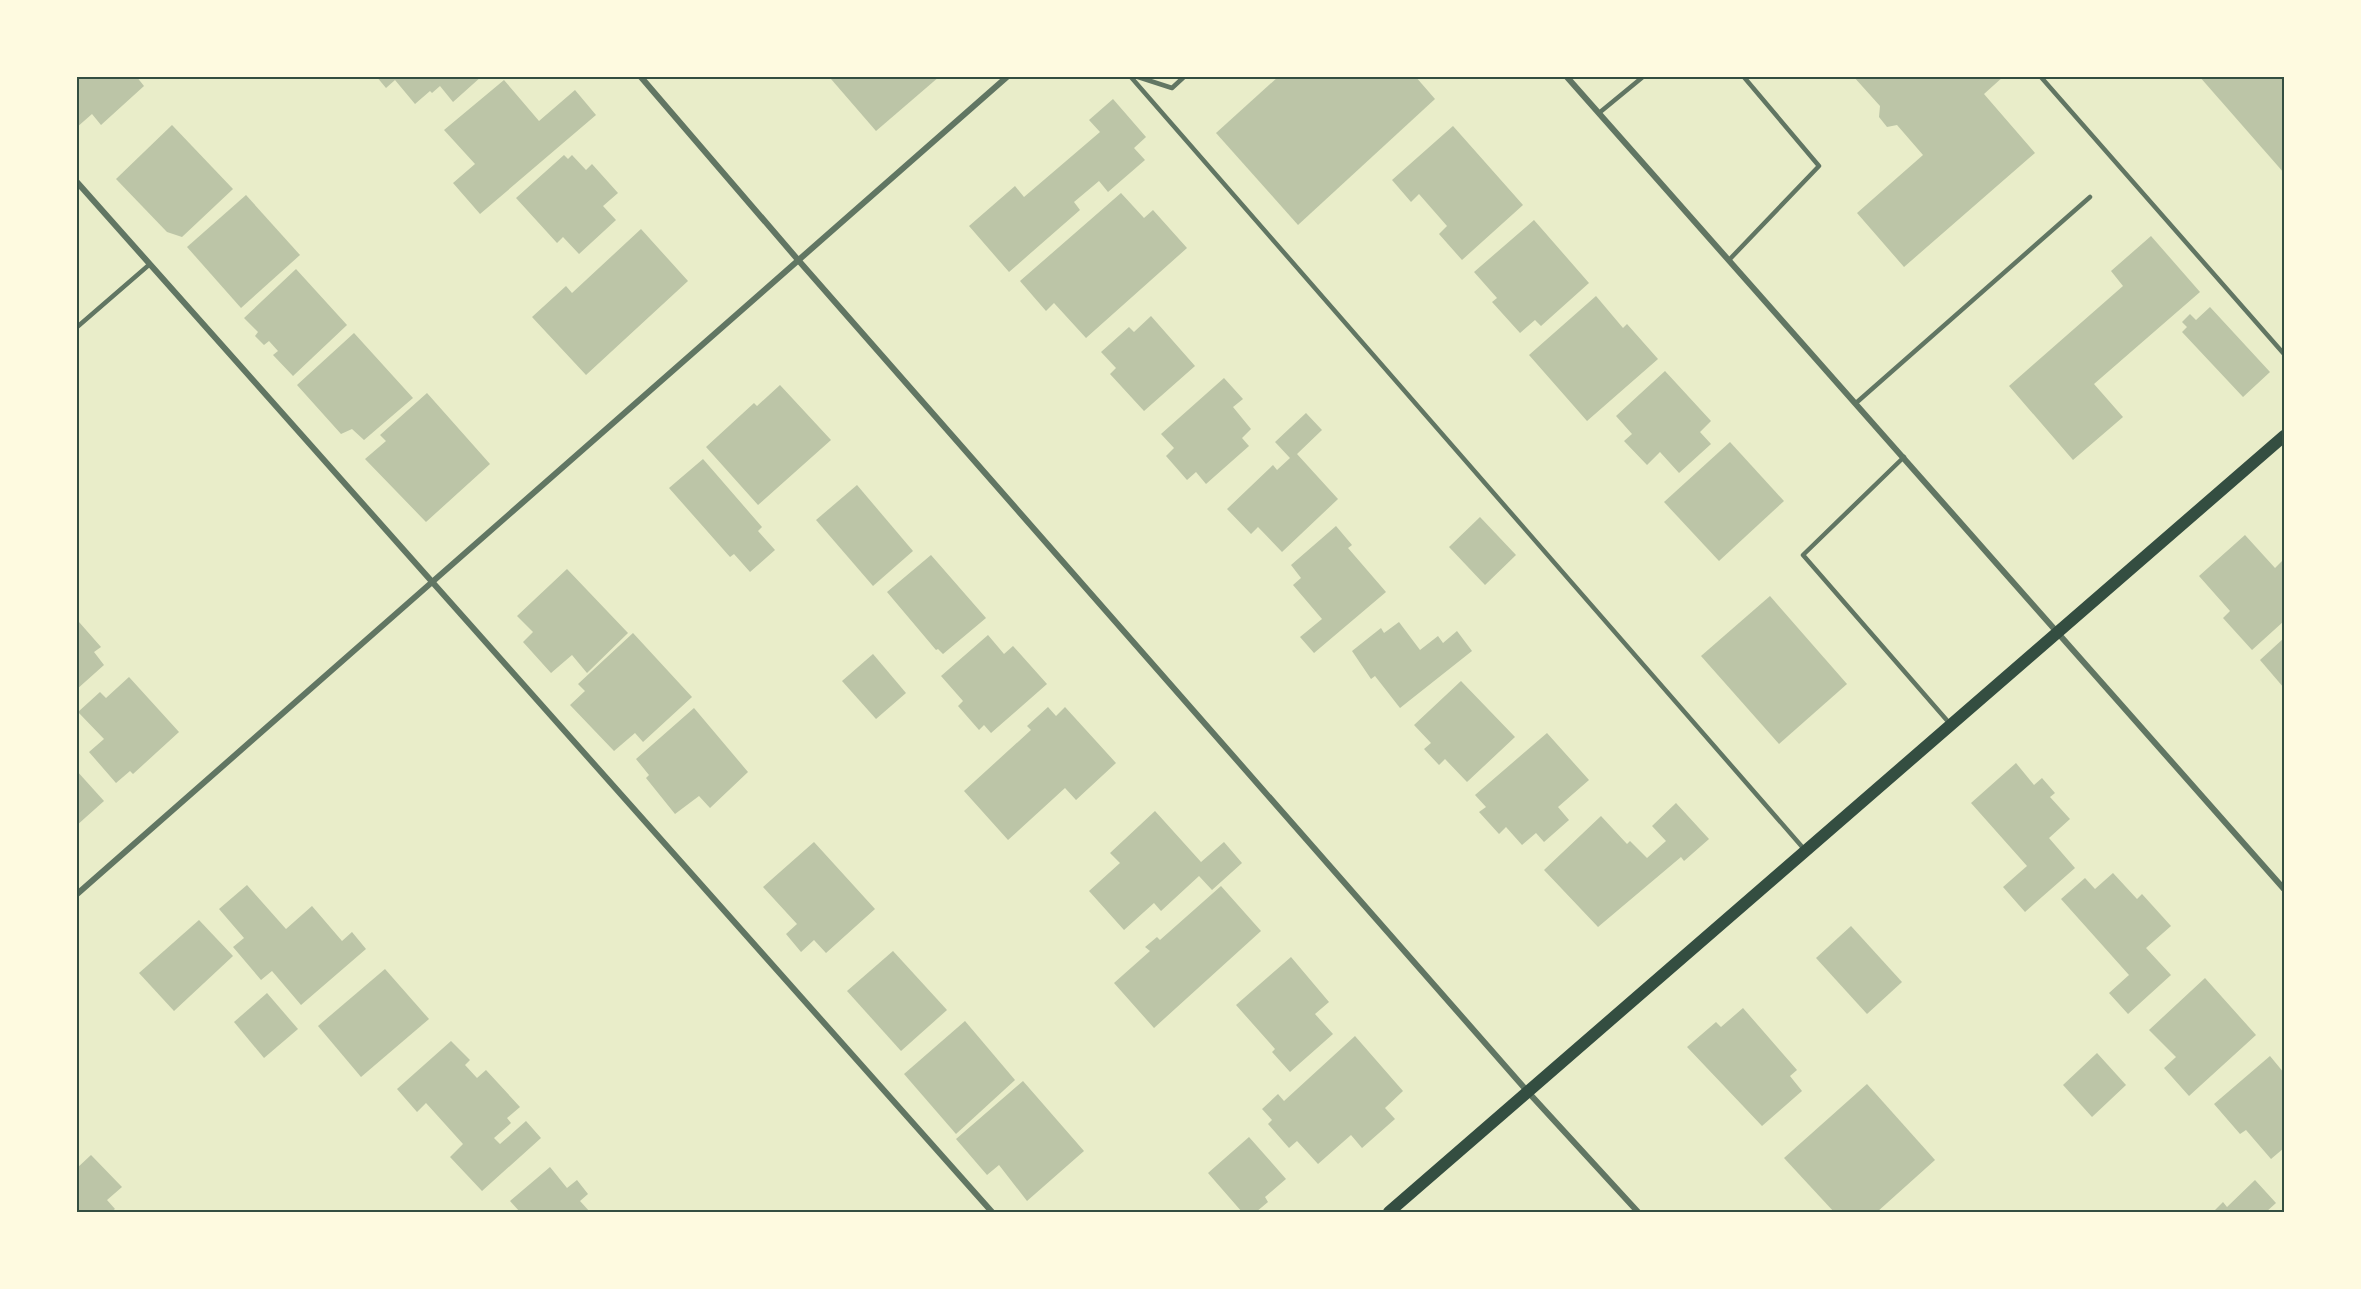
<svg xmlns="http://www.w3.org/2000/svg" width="2361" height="1289" viewBox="0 0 2361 1289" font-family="Commissioner,sans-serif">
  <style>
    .building { fill: #bcc5a7 }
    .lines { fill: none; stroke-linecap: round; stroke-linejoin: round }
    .service { stroke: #617663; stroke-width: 4.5 }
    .minor { stroke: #617663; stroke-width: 6 }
    .secondary { stroke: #344e41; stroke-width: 12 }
    .neatline { fill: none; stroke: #344e41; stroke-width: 2 }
  </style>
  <rect width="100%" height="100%" fill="#e9edc9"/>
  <g class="building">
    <path d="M76,76H136L144,86L101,125L92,114L76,128Z"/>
    <path d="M376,76H482L453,102L440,86L432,93L430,91L415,104L395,80L386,88Z"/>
    <path d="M834,76H940L876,131L831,79Z"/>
    <path d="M1279,76H1415L1435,99L1298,225L1216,133Z"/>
    <path d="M1853,76H2004L1984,94L2035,153L1904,267L1857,213L1923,155L1897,125L1887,127L1879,117L1880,106Z"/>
    <path d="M2199,76H2284V173Z"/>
    <path d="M504,80L539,121L575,90L596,115L480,214L453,183L475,164L444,130Z"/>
    <path d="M1113,99L1146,137L1134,148L1145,160L1108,192L1099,181L1074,202L1080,210L1009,272L969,226L1015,186L1024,197L1100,132L1089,120Z"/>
    <path d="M172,125L233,189L182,237L167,232L116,179Z"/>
    <path d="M1453,126L1523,205L1462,260L1439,234L1447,226L1419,194L1411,202L1392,180Z"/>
    <path d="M564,155L568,159L572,155L586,170L592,164L618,193L603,206L616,220L579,254L563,237L557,243L516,198Z"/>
    <path d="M1121,193L1144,218L1153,210L1187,248L1086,338L1054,303L1046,311L1020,281Z"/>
    <path d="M246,195L300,255L241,308L187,247Z"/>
    <path d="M1534,220L1589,283L1541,326L1535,320L1520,333L1492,302L1497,298L1474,272Z"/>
    <path d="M641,229L688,281L586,375L532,317L566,286L572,293Z"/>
    <path d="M2151,236L2200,292L2094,384L2123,417L2073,460L2009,386L2123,286L2111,271Z"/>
    <path d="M296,269L347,325L293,376L273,355L278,351L269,341L264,345L255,336L258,332L244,318Z"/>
    <path d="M1596,296L1623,328L1627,324L1658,359L1587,421L1529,355Z"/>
    <path d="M2210,307L2270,372L2243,397L2182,332L2187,327L2182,322L2190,314L2196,320Z"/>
    <path d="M1151,316L1195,366L1144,411L1110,374L1116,368L1101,352L1129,327L1134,332Z"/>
    <path d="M354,333L413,398L364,440L352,429L341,434L297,385Z"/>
    <path d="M1665,371L1711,421L1700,432L1711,444L1679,473L1660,452L1647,465L1624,441L1632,434L1616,416Z"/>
    <path d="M1224,378L1243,399L1233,407L1251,429L1242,438L1249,446L1206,484L1196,472L1187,480L1166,456L1174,448L1161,434Z"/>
    <path d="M780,385L831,440L758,505L706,447L754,403L757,406Z"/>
    <path d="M427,393L490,464L426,522L365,459L386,441L380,435Z"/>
    <path d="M1306,413L1322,430L1297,454L1338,499L1282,552L1258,527L1251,534L1227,509L1273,465L1277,470L1290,458L1275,442Z"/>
    <path d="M1730,442L1784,501L1719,561L1664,502Z"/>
    <path d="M703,459L762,527L758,531L775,550L750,572L734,554L730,557L669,488Z"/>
    <path d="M857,485L913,551L873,586L816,520Z"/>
    <path d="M1480,517L1516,555L1485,585L1449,547Z"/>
    <path d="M1336,526L1352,545L1348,548L1386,592L1314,653L1300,637L1322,619L1293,585L1301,578L1291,565Z"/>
    <path d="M2245,535L2275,568L2284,559V621L2252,650L2223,618L2230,611L2199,576Z"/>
    <path d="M931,555L986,618L943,654L938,649L936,650L887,592Z"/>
    <path d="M567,569L628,633L587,673L572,655L551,673L523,642L533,632L517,616Z"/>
    <path d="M1770,596L1847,684L1779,744L1701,656Z"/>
    <path d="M79,622L101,647L94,652L104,665L76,690V625Z"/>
    <path d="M1399,622L1420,650L1438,636L1443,643L1457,631L1472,651L1400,708L1375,676L1371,679L1352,651L1381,628L1384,633Z"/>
    <path d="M633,633L692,697L643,742L635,733L614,751L570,705L585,691L578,684Z"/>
    <path d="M988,635L1004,654L1013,646L1047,684L991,733L984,725L979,730L958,706L963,701L941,676Z"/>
    <path d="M2284,638V688L2260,660Z"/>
    <path d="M873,654L906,693L876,719L842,681Z"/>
    <path d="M129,677L179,732L133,774L130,771L116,783L89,752L104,739L78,712L100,692L106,698Z"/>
    <path d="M1461,681L1515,737L1467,782L1445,759L1439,765L1424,749L1431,743L1414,725Z"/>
    <path d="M1048,707L1056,716L1065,707L1116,763L1076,800L1065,788L1008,840L964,791L1031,730L1027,726Z"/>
    <path d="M694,708L748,772L710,808L699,796L675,814L646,778L649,775L636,759Z"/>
    <path d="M1547,733L1589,780L1558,807L1569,820L1544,842L1536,833L1522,845L1506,827L1499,834L1479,812L1486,807L1475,795Z"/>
    <path d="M2016,763L2034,785L2042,778L2055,793L2050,797L2070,819L2049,838L2075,868L2025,912L2003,887L2027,866L1971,803Z"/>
    <path d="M76,770L104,801L76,826Z"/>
    <path d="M1676,803L1709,839L1684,861L1681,857L1598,927L1544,870L1601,816L1627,844L1630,841L1647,858L1666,841L1652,826Z"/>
    <path d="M1155,811L1201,862L1224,842L1242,863L1212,890L1199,876L1161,911L1154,903L1124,930L1089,891L1120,863L1110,853Z"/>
    <path d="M814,842L875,909L826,953L814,940L801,952L786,934L797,924L763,887Z"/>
    <path d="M2113,873L2137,899L2142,894L2171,926L2146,948L2171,975L2128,1014L2109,993L2129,975L2061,899L2085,878L2095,889Z"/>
    <path d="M247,885L286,929L312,906L342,941L352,932L366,949L301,1005L272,971L261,980L233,947L244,938L219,909Z"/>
    <path d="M1221,886L1261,931L1154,1028L1114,983L1150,951L1145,947L1157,937L1160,940Z"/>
    <path d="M199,920L233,956L174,1011L139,973Z"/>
    <path d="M1851,926L1902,982L1867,1014L1816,958Z"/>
    <path d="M893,951L947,1010L901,1051L847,991Z"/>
    <path d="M1291,957L1329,1002L1315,1014L1333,1034L1290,1072L1272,1052L1275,1049L1236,1005Z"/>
    <path d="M385,969L429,1019L361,1077L318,1026Z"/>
    <path d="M2205,978L2256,1035L2189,1096L2164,1068L2176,1057L2149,1030Z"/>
    <path d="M267,993L298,1029L264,1058L234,1022Z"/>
    <path d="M1743,1008L1797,1070L1790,1076L1802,1091L1762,1126L1687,1047L1716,1022L1721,1027Z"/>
    <path d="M965,1021L1015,1080L956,1134L904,1074Z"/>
    <path d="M1355,1036L1403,1091L1385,1108L1395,1119L1362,1148L1351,1135L1318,1164L1297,1141L1289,1148L1268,1124L1272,1120L1262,1109L1278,1094L1284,1101Z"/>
    <path d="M451,1041L470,1060L465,1065L477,1078L486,1070L520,1107L507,1118L511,1123L494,1138L500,1144L526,1121L541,1138L482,1191L450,1157L463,1144L426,1103L417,1112L397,1089Z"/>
    <path d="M2097,1053L2126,1085L2092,1117L2063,1085Z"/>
    <path d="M2270,1056L2284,1073V1148L2271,1159L2246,1130L2240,1134L2214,1104Z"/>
    <path d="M1023,1081L1084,1151L1027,1201L999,1165L987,1175L956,1139Z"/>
    <path d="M1867,1084L1935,1160L1877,1212H1834L1784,1158Z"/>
    <path d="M1249,1137L1286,1179L1265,1197L1268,1202L1256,1212H1242L1208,1173Z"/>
    <path d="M91,1155L122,1187L107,1200L115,1209L111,1212H76V1169Z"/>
    <path d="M550,1167L567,1188L577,1180L588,1194L580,1201L590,1212H520L510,1201Z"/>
    <path d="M2255,1180L2276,1203L2266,1212H2213L2223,1202L2227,1207Z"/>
  </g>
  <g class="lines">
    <g class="service">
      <path d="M1130,76L1804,849"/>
      <path d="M1135,76L1172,88L1185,76"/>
      <path d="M2040,76L2284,354"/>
      <path d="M1599,113L1644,76"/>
      <path d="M1729,260L1819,166L1743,76"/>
      <path d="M76,328L150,264"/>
      <path d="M1856,403L2090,197"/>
      <path d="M1904,457L1803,555L1951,725"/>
    </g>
    <g class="minor">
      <path d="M640,76L799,261L1528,1092L1638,1212"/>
      <path d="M1566,76L2284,889"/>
      <path d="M76,181L992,1212"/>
      <path d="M76,895L1008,76"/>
    </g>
    <path class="secondary" d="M1389,1212L2284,436"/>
  </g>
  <rect width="2361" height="1289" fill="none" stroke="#fefae0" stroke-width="156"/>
  <rect x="78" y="78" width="2205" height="1133" class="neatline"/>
</svg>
